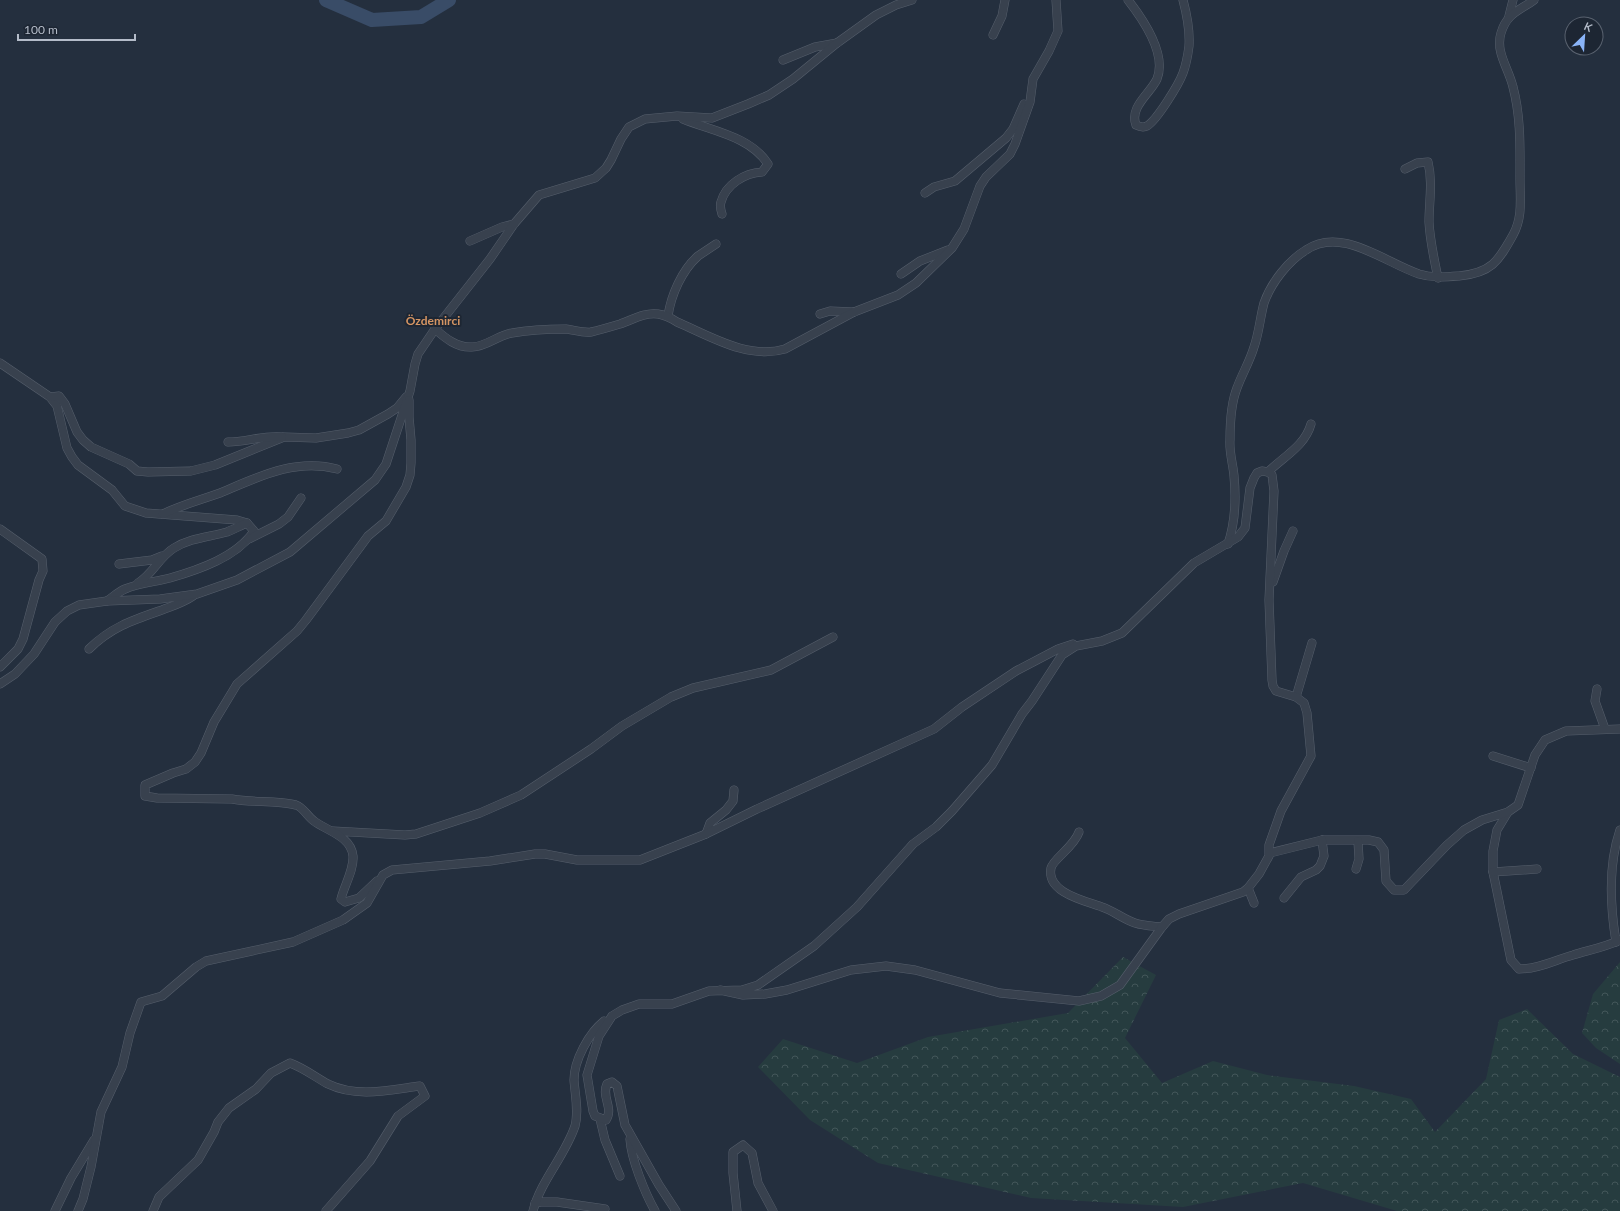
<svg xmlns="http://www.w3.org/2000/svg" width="1620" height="1211" viewBox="0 0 1620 1211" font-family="Lato,sans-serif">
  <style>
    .forest { fill: url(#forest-crowns) }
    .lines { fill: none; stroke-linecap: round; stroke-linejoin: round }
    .river { stroke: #394c67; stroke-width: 14 }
    .minor-casing { stroke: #565f6c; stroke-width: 9 }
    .minor { stroke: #38414e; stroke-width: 8 }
    .labels { text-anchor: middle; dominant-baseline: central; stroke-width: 4; stroke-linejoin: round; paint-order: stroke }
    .quarter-label { font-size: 12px; font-weight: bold; fill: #d59563; stroke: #1d2633 }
  </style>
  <defs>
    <pattern id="forest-crowns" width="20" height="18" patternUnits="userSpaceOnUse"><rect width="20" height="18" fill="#263c3f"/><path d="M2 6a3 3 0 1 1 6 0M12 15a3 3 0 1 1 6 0" fill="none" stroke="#435659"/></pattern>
  </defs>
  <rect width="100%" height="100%" fill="#242f3e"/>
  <g class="forest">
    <path d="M1123,957L1156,975L1125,1038L1162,1083L1213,1061L1267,1075L1354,1086L1411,1099L1435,1132L1486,1079L1499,1020L1527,1009L1573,1054L1620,1077V1211H1397L1303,1183L1183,1207L1031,1198L878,1163L810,1120L758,1067L783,1039L857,1063L928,1037L1068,1013Z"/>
    <path d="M1620,962V1064L1596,1048L1582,1033L1593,994Z"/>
  </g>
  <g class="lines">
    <path class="river" d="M326,0L372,20L421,17L449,0"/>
    <g class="minor-casing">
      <g id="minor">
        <path d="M1128,0C1142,18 1167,54 1157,79C1150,94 1129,107 1136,125C1140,127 1143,128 1147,126C1157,120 1179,84 1183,73C1186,65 1188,54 1189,46C1190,30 1187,15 1183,0"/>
        <path d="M1509,16L1513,0"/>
        <path d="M993,35L1002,16L1005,0"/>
        <path d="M783,60L815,47L837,43"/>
        <path d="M683,119C712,131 750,136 768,164L762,172C745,173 726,184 721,202C720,205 721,211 722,214"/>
        <path d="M1405,169L1417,163L1428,162C1433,183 1429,201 1429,222C1430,241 1434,259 1438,278"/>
        <path d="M925,193L934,187L955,181L1006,138L1013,129L1024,104"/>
        <path d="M470,241L502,227L514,224"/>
        <path d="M901,274L920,261L948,250"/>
        <path d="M820,314L830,311L854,312"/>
        <path d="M668,316C671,295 682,270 698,256C704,252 710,248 716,244"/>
        <path d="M435,329C445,338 457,348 472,347C486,347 498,335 512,333C529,330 549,329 566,329C574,330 583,333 591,332C600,330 610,327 620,324C632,320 645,312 658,314C665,315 671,318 677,322C710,336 748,360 785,349L854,312L898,295L916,283L952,248L964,229L980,186L986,177L1010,154L1015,144L1030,102L1033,79L1049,51L1058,31L1056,0"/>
        <path d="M0,363L50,397L57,406L67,448L72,457L78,465L112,490L125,506L146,513L237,520L247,523L254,531C237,557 198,570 170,578C155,582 139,583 125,589C118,592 113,597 107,601"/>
        <path d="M50,397L59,396L65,404L77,432L83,440L91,447L129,464L137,471L148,472L191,471L215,465L284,437L316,438L348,433L359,430L388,414L397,408L406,397"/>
        <path d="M228,442C246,442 264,435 282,437"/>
        <path d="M1268,472C1283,457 1305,446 1311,424"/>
        <path d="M163,514C181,505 201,500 220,493C258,477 295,458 337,469"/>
        <path d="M0,529L42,559L43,571L39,580L23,639L18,649L0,667"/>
        <path d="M249,539L279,524L288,517L301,498"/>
        <path d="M1228,544C1235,523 1236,497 1234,476C1233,464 1229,452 1230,440C1230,423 1231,403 1237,388C1242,374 1250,361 1254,347C1259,333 1260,318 1264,303C1271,283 1288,261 1306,250C1341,226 1384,262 1419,274C1432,278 1445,277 1459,276C1491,273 1498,262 1513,235C1523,217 1520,198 1520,179C1520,148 1521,117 1513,87C1509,69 1495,52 1501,33C1507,13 1519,11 1534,0"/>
        <path d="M119,564L152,560L162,556"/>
        <path d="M1273,582L1284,551L1293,531"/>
        <path d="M138,583C153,574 159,557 174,548C190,538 209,537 227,532C234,529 240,526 247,523"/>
        <path d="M89,649C111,627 133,620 162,610C172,606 183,603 193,596"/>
        <path d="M0,684L15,674L34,654L55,622L67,611L79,605L107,601L160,599L197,594L237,580L290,552L375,480L386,464L410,391L415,364L418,354L435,329L490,259L514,224L539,195L595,178L606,168L611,160L621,139L629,127L645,119L677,116L712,118L748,104L769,95L793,79L837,43L876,15L896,5L912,0"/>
        <path d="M1597,689L1595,701L1605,729"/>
        <path d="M1296,697L1312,643"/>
        <path d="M1493,756L1531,768"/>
        <path d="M1508,812L1497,830L1493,851V872L1511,960L1519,969C1538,969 1555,960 1573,955C1589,950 1605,947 1620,940"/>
        <path d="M333,831L405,835L416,834L480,813L521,795L591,749L622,726L671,697L693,688L771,670L833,637"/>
        <path d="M1079,832C1074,847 1053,859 1051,868C1046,893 1086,901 1102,907C1114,911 1123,919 1135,923C1144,926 1153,926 1162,927"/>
        <path d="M706,834L710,823L726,810L733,801L734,790"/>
        <path d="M1270,853L1322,840H1369L1378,842L1384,850L1386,881L1394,890H1404L1447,845L1464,830L1482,820L1508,812L1518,805L1535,755L1545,740L1566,731L1620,729"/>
        <path d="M1356,869L1359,859L1358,841"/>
        <path d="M1493,872L1537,869"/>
        <path d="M377,881L359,898L345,902L341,899C344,886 354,870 353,856C351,836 327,831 314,821C308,817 303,807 296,805C275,800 253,803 232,799L157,798L145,796V785L173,773L186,769L195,762L201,753L214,722L237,684L297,631L306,620L368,536L386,521L406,487L410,475L411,463V440L409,417V400"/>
        <path d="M1248,888L1254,903"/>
        <path d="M1284,898L1301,877L1316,870L1320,866L1324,856L1322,840"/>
        <path d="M1616,942C1610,905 1608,865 1620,830"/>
        <path d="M600,1119L605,1140L620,1176"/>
        <path d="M630,1139C631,1159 645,1193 655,1211"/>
        <path d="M535,1203L541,1202H557L605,1209"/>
        <path d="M55,1211L71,1178L94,1140"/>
        <path d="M78,1211L83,1199L91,1167L101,1112L122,1067L130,1033L141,1002L162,996L196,967L206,961L293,942L343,920L367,903L383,875L392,870L490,861L535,854H545L577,860H640L706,834L757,809L934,729L962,707L1016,671L1058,649L1073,644"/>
        <path d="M153,1211L159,1197L198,1160L214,1132L218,1122L229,1108L256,1089L271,1073L290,1063C304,1068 315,1077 328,1084C357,1098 389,1090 420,1086L425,1096L398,1116L370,1161L326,1211"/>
        <path d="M533,1211C541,1180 565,1156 575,1126C579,1111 575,1095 574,1080C574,1060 589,1033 604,1021"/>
        <path d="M676,1211L659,1185L625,1125L617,1086L612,1082L607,1084C601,1097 614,1108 606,1120L595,1116L593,1111L587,1075L599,1036L612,1016L622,1010L639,1004H672L709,991L742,990L758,985L814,946L857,907L913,844L936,827L952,811L992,765L1022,714L1032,701L1062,655L1076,646L1102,641L1122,633L1194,563L1238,537L1245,528L1250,488L1254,478L1257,473L1262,471L1268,472L1272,475L1274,491L1269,600L1272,680L1273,686L1276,691L1296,697L1304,703L1307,713L1311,756L1281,811L1269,845V856L1259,874L1248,888L1243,892L1179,914L1169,919L1162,927L1120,985L1101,996L1079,1001L1000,993L915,970L886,966L851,970L787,990L765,994L743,995L720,990"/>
        <path d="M737,1211L733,1173V1152L743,1145L752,1153L758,1183L773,1211"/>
      </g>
    </g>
    <use href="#minor" class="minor"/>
  </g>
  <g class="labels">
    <g class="quarter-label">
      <text x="433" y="320">Özdemirci</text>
    </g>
  </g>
  <g transform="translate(1584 36) rotate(25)"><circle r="19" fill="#1d2633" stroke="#59626f"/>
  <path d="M0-3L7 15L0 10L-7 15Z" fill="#8ab4f8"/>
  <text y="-6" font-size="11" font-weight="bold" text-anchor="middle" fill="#b4bcc9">K</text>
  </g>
  <path d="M18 34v6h117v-6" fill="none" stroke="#b4bcc9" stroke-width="2"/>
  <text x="24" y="34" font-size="12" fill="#b4bcc9" stroke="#1d2633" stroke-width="3" paint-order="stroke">100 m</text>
</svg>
